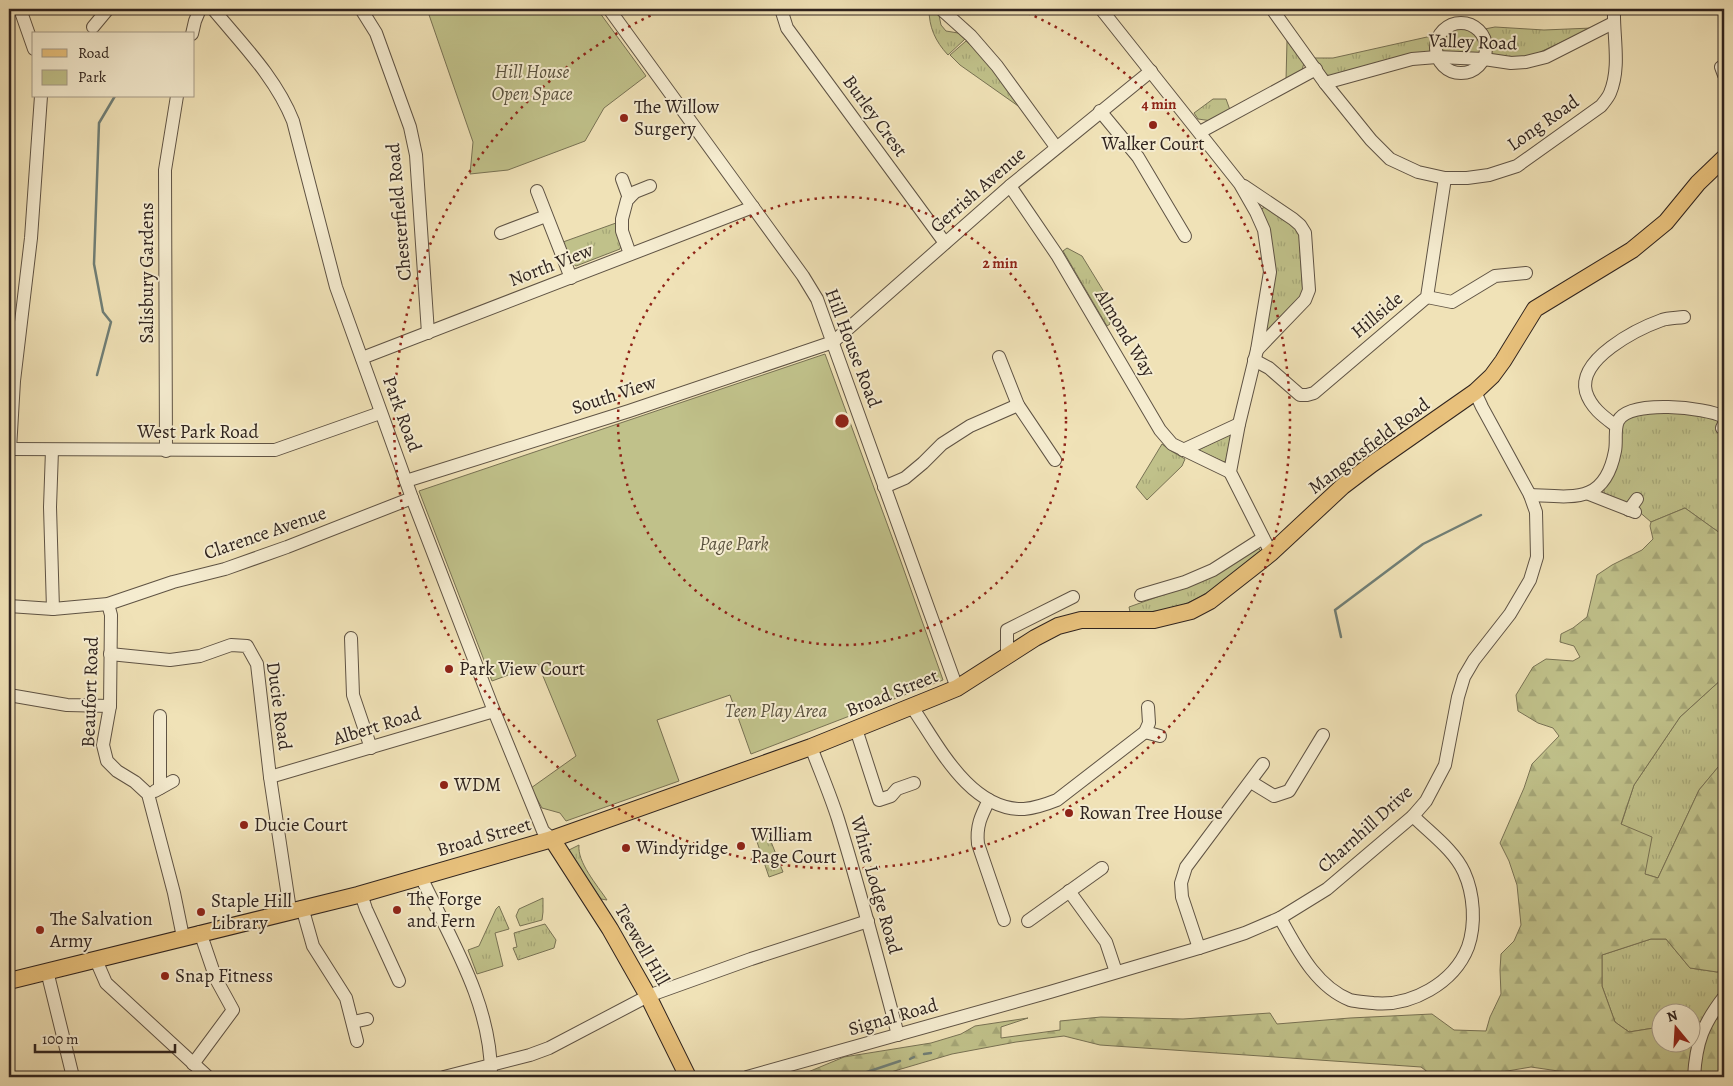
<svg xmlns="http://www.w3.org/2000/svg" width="1733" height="1086" viewBox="0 0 1733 1086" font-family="Alegreya,serif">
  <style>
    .grass { fill: url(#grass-tufts); stroke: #787254 }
    .forest { fill: url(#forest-firs); stroke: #787254 }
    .green { fill: #c0c18a; stroke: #787254 }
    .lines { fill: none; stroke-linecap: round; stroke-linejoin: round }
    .stream { stroke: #707f77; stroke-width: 2.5 }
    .minor-casing { stroke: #5f5344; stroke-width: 14 }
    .major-casing { stroke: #2f231e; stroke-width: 18 }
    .minor { stroke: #f5ecd0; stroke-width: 12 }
    .major { stroke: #e8c17c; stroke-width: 16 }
    .ring { fill: none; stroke: #8f2418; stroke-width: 2.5; stroke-dasharray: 2.5 5 }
    .poi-dot { fill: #8f2418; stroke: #f5ecd0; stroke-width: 2 }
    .labels { text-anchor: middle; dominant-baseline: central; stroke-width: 4; stroke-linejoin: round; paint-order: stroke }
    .street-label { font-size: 19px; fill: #2f231e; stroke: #f5ecd0 }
    .park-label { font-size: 19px; font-style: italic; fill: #5a523e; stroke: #f5ecd0 }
    .poi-label { font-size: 19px; fill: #2f231e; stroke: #f5ecd0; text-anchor: start }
    .centre { fill: #8f2418; stroke: #f5ecd0; stroke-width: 2.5 }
    .ring-label { font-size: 15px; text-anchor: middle; font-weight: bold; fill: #8f2418; stroke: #f5ecd0; stroke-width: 4; stroke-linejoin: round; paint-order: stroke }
  </style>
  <defs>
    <pattern id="grass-tufts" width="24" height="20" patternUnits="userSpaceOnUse" patternTransform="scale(1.25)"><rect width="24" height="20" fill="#c0c18a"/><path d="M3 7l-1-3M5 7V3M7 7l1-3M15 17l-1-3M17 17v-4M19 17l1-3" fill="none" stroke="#a5a677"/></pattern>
    <pattern id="forest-firs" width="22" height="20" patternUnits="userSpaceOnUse" patternTransform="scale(1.25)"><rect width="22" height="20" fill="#c0c18a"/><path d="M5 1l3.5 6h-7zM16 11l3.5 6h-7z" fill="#a5a677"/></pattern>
  </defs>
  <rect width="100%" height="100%" fill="#f0e2b7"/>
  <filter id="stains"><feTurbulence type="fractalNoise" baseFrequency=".004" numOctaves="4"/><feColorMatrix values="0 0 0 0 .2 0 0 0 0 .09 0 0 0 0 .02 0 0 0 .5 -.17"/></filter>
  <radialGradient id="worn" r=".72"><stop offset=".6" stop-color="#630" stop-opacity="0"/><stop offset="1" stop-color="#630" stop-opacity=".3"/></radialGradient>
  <g class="grass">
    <path d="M929,9L938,10L941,25L946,31L958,33L965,39L948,55C935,41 929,27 929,9Z"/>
    <path d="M1461,26L1474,31L1495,27L1544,30L1592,28L1538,53L1523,57L1501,58L1453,54L1332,76L1327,75L1314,58H1333L1436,35Z"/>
    <path d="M966,41L987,61L1021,108L960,65L950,55Z"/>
    <path d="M1287,41L1304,63L1302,70L1286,80Z"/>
    <path d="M1213,99H1226L1230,110L1212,121L1198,119L1194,113Z"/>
    <path d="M1265,205L1299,231L1303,296L1270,334L1263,332L1272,284L1260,212Z"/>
    <path d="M616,223L617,235L621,244L620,249L576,266L572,263L569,251L566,252L563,242Z"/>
    <path d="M1067,248L1082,256L1109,300L1110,324L1107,326L1063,251Z"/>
    <path d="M1675,412L1715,419L1724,424V536L1685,508L1651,522L1629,503L1606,496L1604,492V487C1609,477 1619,466 1620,455C1622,446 1618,436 1621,427C1629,408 1659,413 1675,412Z"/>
    <path d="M1231,434L1226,460L1224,462L1198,450Z"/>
    <path d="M1162,444L1171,451L1185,459L1182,466L1147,500L1136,487Z"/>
    <path d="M1257,547L1261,551C1234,572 1207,599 1173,608C1160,612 1144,612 1130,612L1129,607L1202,581Z"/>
    <path d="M1724,677V760L1699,790L1658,878L1645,874L1621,825L1634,785L1680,717Z"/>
    <path d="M766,829L783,872L769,877L754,833Z"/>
    <path d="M579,845C577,862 597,885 607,900L601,899L570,855L569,850Z"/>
    <path d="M543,898V912L542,920L520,926L516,916L519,909Z"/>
    <path d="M499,906L509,929L495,933L503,966L477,974L468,950L479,946L496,909Z"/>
    <path d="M545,924L556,940L554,948L518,960L513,948L517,947L514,933Z"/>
    <path d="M1651,939H1666L1690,968L1717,972L1724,970V1018L1691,1023L1690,1014H1660V1027L1629,1032L1615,1022L1602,986V955Z"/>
  </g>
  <path class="forest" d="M1685,508L1724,536V677L1680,717L1634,785L1621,824L1652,837L1645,874L1658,878L1699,790L1724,760V970L1717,972L1690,968L1666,939H1651L1602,955V986L1615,1022L1629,1032L1660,1027V1044H1690L1691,1023L1724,1018V1077H1599L1531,1067L1472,1077H1434L1421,1067L1100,1045L1064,1036L1016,1042L952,1054L874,1077H787L808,1072L844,1057L931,1043L961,1034L975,1026L1028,1018L1001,1027V1038L1060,1030V1021L1101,1017L1183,1019L1270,1013L1277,1024L1350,1018L1432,1014L1454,1030L1486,1031L1490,1017L1501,994L1500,970L1501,954L1514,941L1521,925L1517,885L1509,861L1500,843L1524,788L1532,764L1559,736L1553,728L1538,723L1518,711L1516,695L1533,667L1546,659L1573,661L1580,657L1574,646L1560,642L1561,634L1573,628L1587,617L1597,575L1612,565L1642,550L1653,539L1650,526L1651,522Z"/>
  <g class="green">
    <path d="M427,9H597L646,76L604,108L585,141L508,170L470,174L473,142Z"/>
    <path d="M825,354L900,559L943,680L751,754L730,695L657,720L679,781L566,821L560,813L542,808L531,788L576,756L538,664L492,681L419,491Z"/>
  </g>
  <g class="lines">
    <g class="stream">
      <path d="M97,375L111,322L103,312L94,264L99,123L115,96"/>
      <path d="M1341,637L1335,610L1423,544L1481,515"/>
      <path d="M924,1054L931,1053"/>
      <path d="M910,1059L914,1057"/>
      <path d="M852,1077L900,1061"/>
    </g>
    <g class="minor-casing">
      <g id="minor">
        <path d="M20,9L34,49"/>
        <path d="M213,9C242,44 276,78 293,121L336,287L412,498L494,711L543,831L552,839"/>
        <path d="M361,9L376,33L410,127L416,155L428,333"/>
        <path d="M609,9L803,276L817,299L957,688"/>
        <path d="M781,9L787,28L945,243"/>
        <path d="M941,9L971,36L997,66L1056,147"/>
        <path d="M1101,9L1240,184L1256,212L1264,230L1270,272L1257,350L1239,424L1230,472L1271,553"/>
        <path d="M1272,9L1325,83L1371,140L1390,159L1418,172L1445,178H1467L1489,175L1517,166L1601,106C1604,102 1608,98 1610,93C1621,67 1613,36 1614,9"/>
        <circle cx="1461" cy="48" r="25"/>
        <path d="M93,27L108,9"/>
        <path d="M192,34L195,21L200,9"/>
        <path d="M1721,67L1724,75"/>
        <path d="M1325,83L1412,59L1437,57L1484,59L1511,63L1526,62L1546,57L1613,23"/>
        <path d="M1100,111L1138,157L1185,236"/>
        <path d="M1200,132L1316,69"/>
        <path d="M622,179L629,198"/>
        <path d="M1010,186L1057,255L1160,430L1172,444L1230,472"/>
        <path d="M1244,186L1293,219L1300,225L1305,233L1309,290L1305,300L1257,350"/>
        <path d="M537,191L571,278"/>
        <path d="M501,233L546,216"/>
        <path d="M630,254L622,231V219L627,200L635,192L650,186"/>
        <path d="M1427,297L1452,302L1495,276L1526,273"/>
        <path d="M999,357L1018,405L1055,460"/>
        <path d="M362,358L753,207"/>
        <path d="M1254,360L1269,368L1300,395H1307L1314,393L1427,297L1445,178"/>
        <path d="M1616,426C1604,417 1591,408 1586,392C1577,359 1637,329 1662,320C1668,318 1677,318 1684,317"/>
        <path d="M1722,428L1724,424"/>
        <path d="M9,449L275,450L380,413"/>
        <path d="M10,449L14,381L31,238L41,96"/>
        <path d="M52,450L50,507L53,609"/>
        <path d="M1183,450L1239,424"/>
        <path d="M166,451L165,170L177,96"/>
        <path d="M406,481L629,411L833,342L1010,186L1151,71"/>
        <path d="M884,487L905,478L923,463L942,444L970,426L1018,405"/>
        <path d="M1589,494L1635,512"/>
        <path d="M1530,495C1574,497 1605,504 1615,451C1617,441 1614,430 1618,421C1629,399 1706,407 1724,417"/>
        <path d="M1629,510L1637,499"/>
        <path d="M1141,595L1185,582L1213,570L1263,538"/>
        <path d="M108,604L111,615L110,706L103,745L107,761L117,771L135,782L148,794L174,893L183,937"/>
        <path d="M9,606L53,609L108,604L173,582L225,569L287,547L412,498"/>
        <path d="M351,638L353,695L371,748"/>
        <path d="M110,654L170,660L200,656L231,645L247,646L257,664L270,777L290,910"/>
        <path d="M1007,657V630L1073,597"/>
        <path d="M9,695L67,705L110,706"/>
        <path d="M912,707C938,745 970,811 1024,809C1035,808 1047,804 1057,800L1145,732L1149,723L1148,707"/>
        <path d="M160,716V788"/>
        <path d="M856,729L879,800L891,796L897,789L914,783"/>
        <path d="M1145,732L1160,736"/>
        <path d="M811,747C820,771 830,794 838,819C860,890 879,963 898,1035"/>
        <path d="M270,777L494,711"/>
        <path d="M1251,782L1274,796L1289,791L1323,735"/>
        <path d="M155,791L173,781"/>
        <path d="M989,800C981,816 976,826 978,844L1004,920"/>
        <path d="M421,877C451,940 492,1005 491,1077"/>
        <path d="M1069,891L1106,942L1116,972"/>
        <path d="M361,894L366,909L399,981"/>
        <path d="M302,907L313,946L346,998L357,1041"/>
        <path d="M1280,918C1297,948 1315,986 1350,1000C1357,1002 1366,1002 1373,1003C1411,1007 1454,983 1468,947C1476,924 1474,894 1464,872C1454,850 1430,833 1413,816"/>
        <path d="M1028,921L1102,868"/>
        <path d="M1199,948L1182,897L1181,883L1186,867L1263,764"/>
        <path d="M96,960L106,983L208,1077"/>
        <path d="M47,971L73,1077"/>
        <path d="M353,1022L367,1019"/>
        <path d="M193,1064L233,1010L216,979L200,932"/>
        <path d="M444,1077L530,1055L549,1048L648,996L751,959L868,921"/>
        <path d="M747,1077L1050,992L1199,948L1245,933L1280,918L1327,889L1413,816L1426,801L1445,765L1458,697L1464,677L1474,660L1510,614L1530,580L1537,557L1536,512L1530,495L1482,407L1475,392"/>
        <path d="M1694,1077C1696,1042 1703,1024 1724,997"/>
      </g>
    </g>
    <g class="major-casing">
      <g id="major">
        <path d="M552,839L610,929L648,996L688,1077"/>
        <path d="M9,981L358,895L552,839L811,747L940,695L957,688L1035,638L1058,626L1081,620H1154L1191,611L1210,601L1271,553L1343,486L1372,464L1475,392L1492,376L1503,361L1535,309L1632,250L1666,222L1698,183L1724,158"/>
      </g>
    </g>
    <use href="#minor" class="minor"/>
    <use href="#major" class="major"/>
  </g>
  <g class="ring">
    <circle cx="842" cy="421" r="224"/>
    <path d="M1021 10A448 448 0 1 1 663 10"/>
  </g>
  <g class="poi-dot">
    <circle cx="624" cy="118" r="5"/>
    <circle cx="1153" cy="125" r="5"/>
    <circle cx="449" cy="669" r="5"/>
    <circle cx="444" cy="785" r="5"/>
    <circle cx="1069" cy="813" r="5"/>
    <circle cx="244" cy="825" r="5"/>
    <circle cx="741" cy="846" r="5"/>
    <circle cx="626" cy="848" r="5"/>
    <circle cx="397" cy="910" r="5"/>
    <circle cx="201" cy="912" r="5"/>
    <circle cx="40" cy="930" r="5"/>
    <circle cx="165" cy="976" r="5"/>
  </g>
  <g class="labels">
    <g class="street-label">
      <text transform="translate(1473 42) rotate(2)">Valley Road</text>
      <text transform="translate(875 116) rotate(54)">Burley Crest</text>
      <text transform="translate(1543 123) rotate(-35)">Long Road</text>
      <text transform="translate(978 190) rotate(-41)">Gerrish Avenue</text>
      <text transform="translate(399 212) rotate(-95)">Chesterfield Road</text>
      <text transform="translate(551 265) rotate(-21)">North View</text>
      <text transform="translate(147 273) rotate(-90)">Salisbury Gardens</text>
      <text transform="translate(1377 315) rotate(-40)">Hillside</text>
      <text transform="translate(1125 333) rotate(59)">Almond Way</text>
      <text transform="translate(853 348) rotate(69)">Hill House Road</text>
      <text transform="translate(614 395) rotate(-18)">South View</text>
      <text transform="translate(402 414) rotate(70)">Park Road</text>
      <text x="198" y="432">West Park Road</text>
      <text transform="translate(1369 446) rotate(-37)">Mangotsfield Road</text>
      <text transform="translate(265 533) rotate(-19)">Clarence Avenue</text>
      <text transform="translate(90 692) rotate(-88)">Beaufort Road</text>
      <text transform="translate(892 693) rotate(-22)">Broad Street</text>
      <text transform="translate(279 706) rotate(82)">Ducie Road</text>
      <text transform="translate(377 726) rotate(-17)">Albert Road</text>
      <text transform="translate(1365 829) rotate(-42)">Charnhill Drive</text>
      <text transform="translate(484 837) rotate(-16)">Broad Street</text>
      <text transform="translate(876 885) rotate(74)">White Lodge Road</text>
      <text transform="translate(642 945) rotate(60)">Teewell Hill</text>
      <text transform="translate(893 1017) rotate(-16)">Signal Road</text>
    </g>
    <g class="park-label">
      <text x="532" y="72">Hill House<tspan x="532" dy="22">Open Space</tspan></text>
      <text x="734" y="544">Page Park</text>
      <text x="776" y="711">Teen Play Area</text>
    </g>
    <g class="poi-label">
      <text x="634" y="107">The Willow<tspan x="634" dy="22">Surgery</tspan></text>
      <text x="1153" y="144" text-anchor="middle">Walker Court</text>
      <text x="459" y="669">Park View Court</text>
      <text x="454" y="785">WDM</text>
      <text x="1079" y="813">Rowan Tree House</text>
      <text x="254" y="825">Ducie Court</text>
      <text x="751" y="835">William<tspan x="751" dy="22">Page Court</tspan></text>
      <text x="636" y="848">Windyridge</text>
      <text x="407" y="899">The Forge<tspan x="407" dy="22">and Fern</tspan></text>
      <text x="211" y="901">Staple Hill<tspan x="211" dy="22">Library</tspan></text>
      <text x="50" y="919">The Salvation<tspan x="50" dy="22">Army</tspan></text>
      <text x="175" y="976">Snap Fitness</text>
    </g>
  </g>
  <circle cx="842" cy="421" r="8" class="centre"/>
  <g class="ring-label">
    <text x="1159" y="109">4 min</text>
    <text x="1000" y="268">2 min</text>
  </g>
  <rect width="1733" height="1086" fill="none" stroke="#f0e2b7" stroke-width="30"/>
  <rect x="10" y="10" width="1713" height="1066" fill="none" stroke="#2f231e" stroke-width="2.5"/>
  <rect x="15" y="15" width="1703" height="1056" fill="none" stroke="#2f231e"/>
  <rect x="32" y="32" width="162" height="65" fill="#f5ecd0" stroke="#a69c89"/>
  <rect x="42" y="49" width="25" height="8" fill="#e8c17c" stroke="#a69c89"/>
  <text x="78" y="58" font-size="15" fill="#2f231e">Road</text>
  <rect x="42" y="70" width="25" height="15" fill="#c0c18a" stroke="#a69c89"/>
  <text x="78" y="82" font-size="15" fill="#2f231e">Park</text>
  <g transform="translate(1676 1028) rotate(342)"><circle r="24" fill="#f5ecd0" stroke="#a69c89"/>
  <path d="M0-4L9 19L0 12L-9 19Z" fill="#8f2418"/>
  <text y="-8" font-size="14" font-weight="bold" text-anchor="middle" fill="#2f231e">N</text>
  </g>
  <path d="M35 1044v8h140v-8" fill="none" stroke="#2f231e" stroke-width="2.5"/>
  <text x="42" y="1044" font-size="15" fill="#2f231e" stroke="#f5ecd0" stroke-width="4" paint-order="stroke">100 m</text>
  <rect width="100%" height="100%" filter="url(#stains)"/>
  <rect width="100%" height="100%" fill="url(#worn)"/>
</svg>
